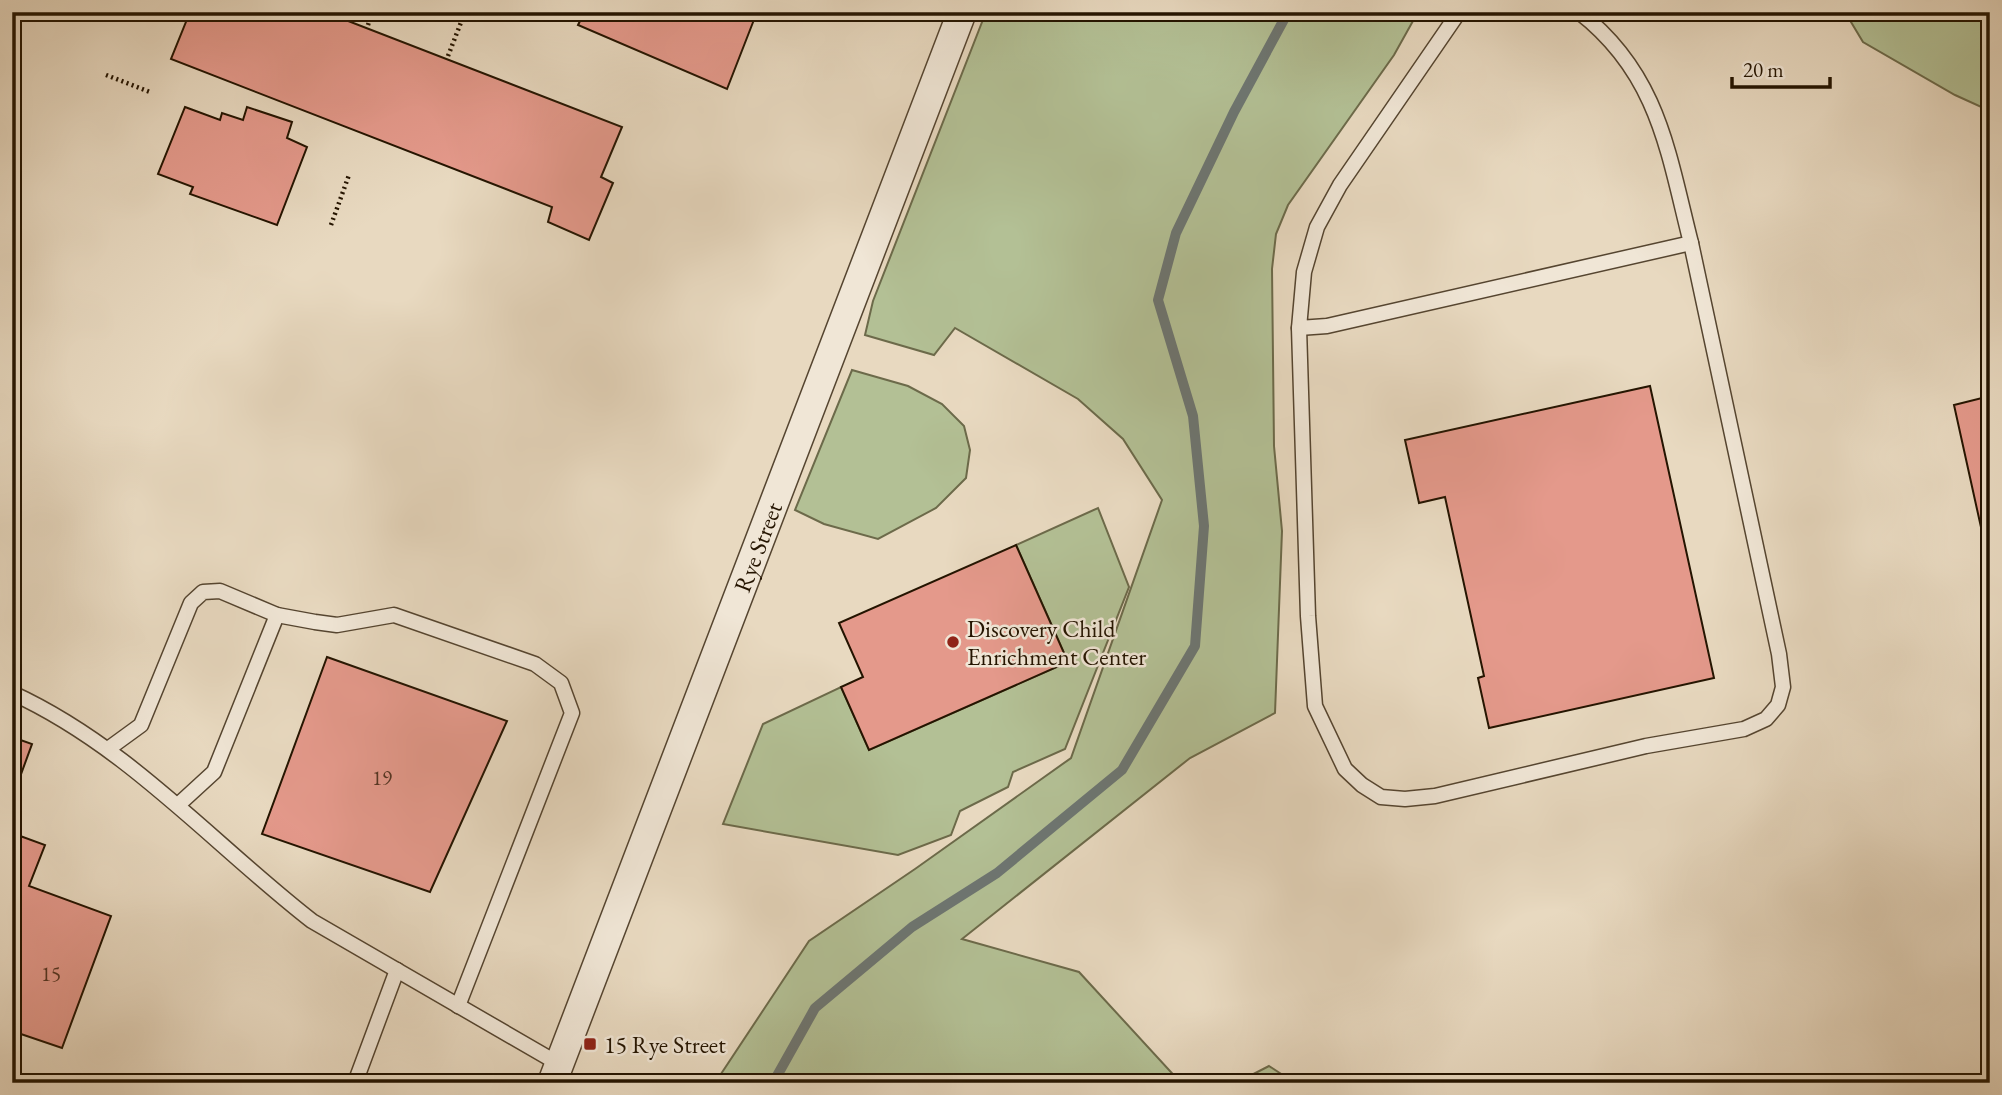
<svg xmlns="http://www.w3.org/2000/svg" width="2002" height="1095" viewBox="0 0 2002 1095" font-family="'EB Garamond',serif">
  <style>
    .green { fill: #b3c095; stroke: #6c6a4a; stroke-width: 2 }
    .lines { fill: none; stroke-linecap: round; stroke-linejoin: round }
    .stream { stroke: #6d7672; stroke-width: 10 }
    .building { fill: #e4998b; stroke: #241400; stroke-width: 2 }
    .lane-casing { stroke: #554530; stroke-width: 17 }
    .street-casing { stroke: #554530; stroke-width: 31 }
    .path { stroke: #241400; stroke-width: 4.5; stroke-dasharray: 2 3.5; stroke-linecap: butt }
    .lane { stroke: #f0e6d6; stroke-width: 14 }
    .street { stroke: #f0e6d6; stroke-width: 28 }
    .poi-dot { fill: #8f2418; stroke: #f0e6d6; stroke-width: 2.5 }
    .labels { text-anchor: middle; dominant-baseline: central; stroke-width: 5; stroke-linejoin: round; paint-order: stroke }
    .number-label { font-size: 21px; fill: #543523 }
    .street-label { font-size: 24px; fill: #241400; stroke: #f0e6d6 }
    .poi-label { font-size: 24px; fill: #241400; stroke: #f0e6d6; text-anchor: start }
  </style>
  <rect width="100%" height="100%" fill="#e8d9c0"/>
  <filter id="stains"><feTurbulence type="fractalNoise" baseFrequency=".00286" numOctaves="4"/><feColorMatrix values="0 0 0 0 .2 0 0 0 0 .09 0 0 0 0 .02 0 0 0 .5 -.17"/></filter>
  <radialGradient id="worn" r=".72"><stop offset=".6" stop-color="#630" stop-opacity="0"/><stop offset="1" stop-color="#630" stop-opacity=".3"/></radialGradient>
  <g class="green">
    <path d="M986,12H1418L1394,55L1288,205L1276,234L1272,269L1274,446L1282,531L1275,713L1190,758L962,939L1079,972L1181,1083H715L809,941L915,869L1071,758L1162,500L1123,439L1078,399L955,328L934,355L865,335L873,301Z"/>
    <path d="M1845,12H1990V111L1955,95L1863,42Z"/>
    <path d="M852,370L908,386L942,404L964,426L970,450L966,478L936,508L878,539L824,524L795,510Z"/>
    <path d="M1098,508L1129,587L1065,749L1013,772L1008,787L960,811L951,835L898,855L723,824L763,724L841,687L869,750L1068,662L1016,545Z"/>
    <path d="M1269,1066L1295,1083H1236Z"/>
  </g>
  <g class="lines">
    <path class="stream" d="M773,1083L815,1008L912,927L997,873L1122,770L1195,646L1204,526L1193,416L1158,300L1176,233L1234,112L1288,12"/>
  </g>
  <g class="building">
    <path d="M190,12H325L622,127L601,177L613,183L589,240L548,222L552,207L171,59Z"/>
    <path d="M757,12L727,89L578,25L580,21L560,13Z"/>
    <path d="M185,107L220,120L222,113L243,120L247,107L292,122L287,138L307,147L277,225L190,194L193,187L158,174Z"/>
    <path d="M1650,386L1714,678L1489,728L1478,678L1484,676L1445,497L1419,503L1405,440Z"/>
    <path d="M1990,396V568L1954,405Z"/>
    <path d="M1016,545L1068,662L869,750L841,687L863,677L839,623Z"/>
    <path d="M327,657L507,721L430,892L262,834Z"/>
    <path d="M12,737L32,744L12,799Z"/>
    <path d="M12,833L45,845L29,886L111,916L62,1048L12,1031Z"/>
  </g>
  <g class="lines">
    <g class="lane-casing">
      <g id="lane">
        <path d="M1459,12L1340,185L1317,227L1304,272L1299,328L1327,326L1691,243C1668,153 1659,74 1579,12"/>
        <path d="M1299,328L1308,616L1315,706L1345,769L1362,785L1381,797L1405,799L1435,796L1646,746L1744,729L1766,719L1778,705L1783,687L1779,654L1691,243"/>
        <path d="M12,693C128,746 213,844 312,921L559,1064"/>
        <path d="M108,749L141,725L191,603L203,592L220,591L277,615L315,622L337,625L394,615L535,664L561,683L572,713L458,1006"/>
        <path d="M178,805L214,772L277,615"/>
        <path d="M355,1083L397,970"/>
      </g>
    </g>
    <g class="street-casing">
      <g id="street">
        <path id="s1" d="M552,1083L962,12"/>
      </g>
    </g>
    <g class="path">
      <path d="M368,25L372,12"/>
      <path d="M448,56L465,12"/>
      <path d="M106,75L150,92"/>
      <path d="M331,225L349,175"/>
    </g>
    <use href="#lane" class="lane"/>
    <use href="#street" class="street"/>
  </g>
  <g class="poi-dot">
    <circle cx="953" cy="642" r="7"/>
    <rect x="583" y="1037" width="14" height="14" rx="3.5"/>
  </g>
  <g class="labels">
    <g class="number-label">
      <text x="382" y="777">19</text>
      <text x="51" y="973">15</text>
    </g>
    <g class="street-label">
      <text stroke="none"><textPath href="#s1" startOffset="574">Rye Street</textPath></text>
    </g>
    <g class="poi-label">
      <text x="967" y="628">Discovery Child<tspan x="967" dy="28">Enrichment Center</tspan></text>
      <text x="604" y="1044">15 Rye Street</text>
    </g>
  </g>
  <rect width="2002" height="1095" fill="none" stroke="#e8d9c0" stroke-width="42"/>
  <rect x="14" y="14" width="1974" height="1067" fill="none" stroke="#241400" stroke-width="3.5"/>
  <rect x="21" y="21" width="1960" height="1053" fill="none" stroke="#241400" stroke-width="2"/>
  <path d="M1732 77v10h98v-10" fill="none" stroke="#241400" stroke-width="3.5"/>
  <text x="1743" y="77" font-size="21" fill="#241400" stroke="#f0e6d6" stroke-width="5" paint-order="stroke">20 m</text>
  <rect width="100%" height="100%" filter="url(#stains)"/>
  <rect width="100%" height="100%" fill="url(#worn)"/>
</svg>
